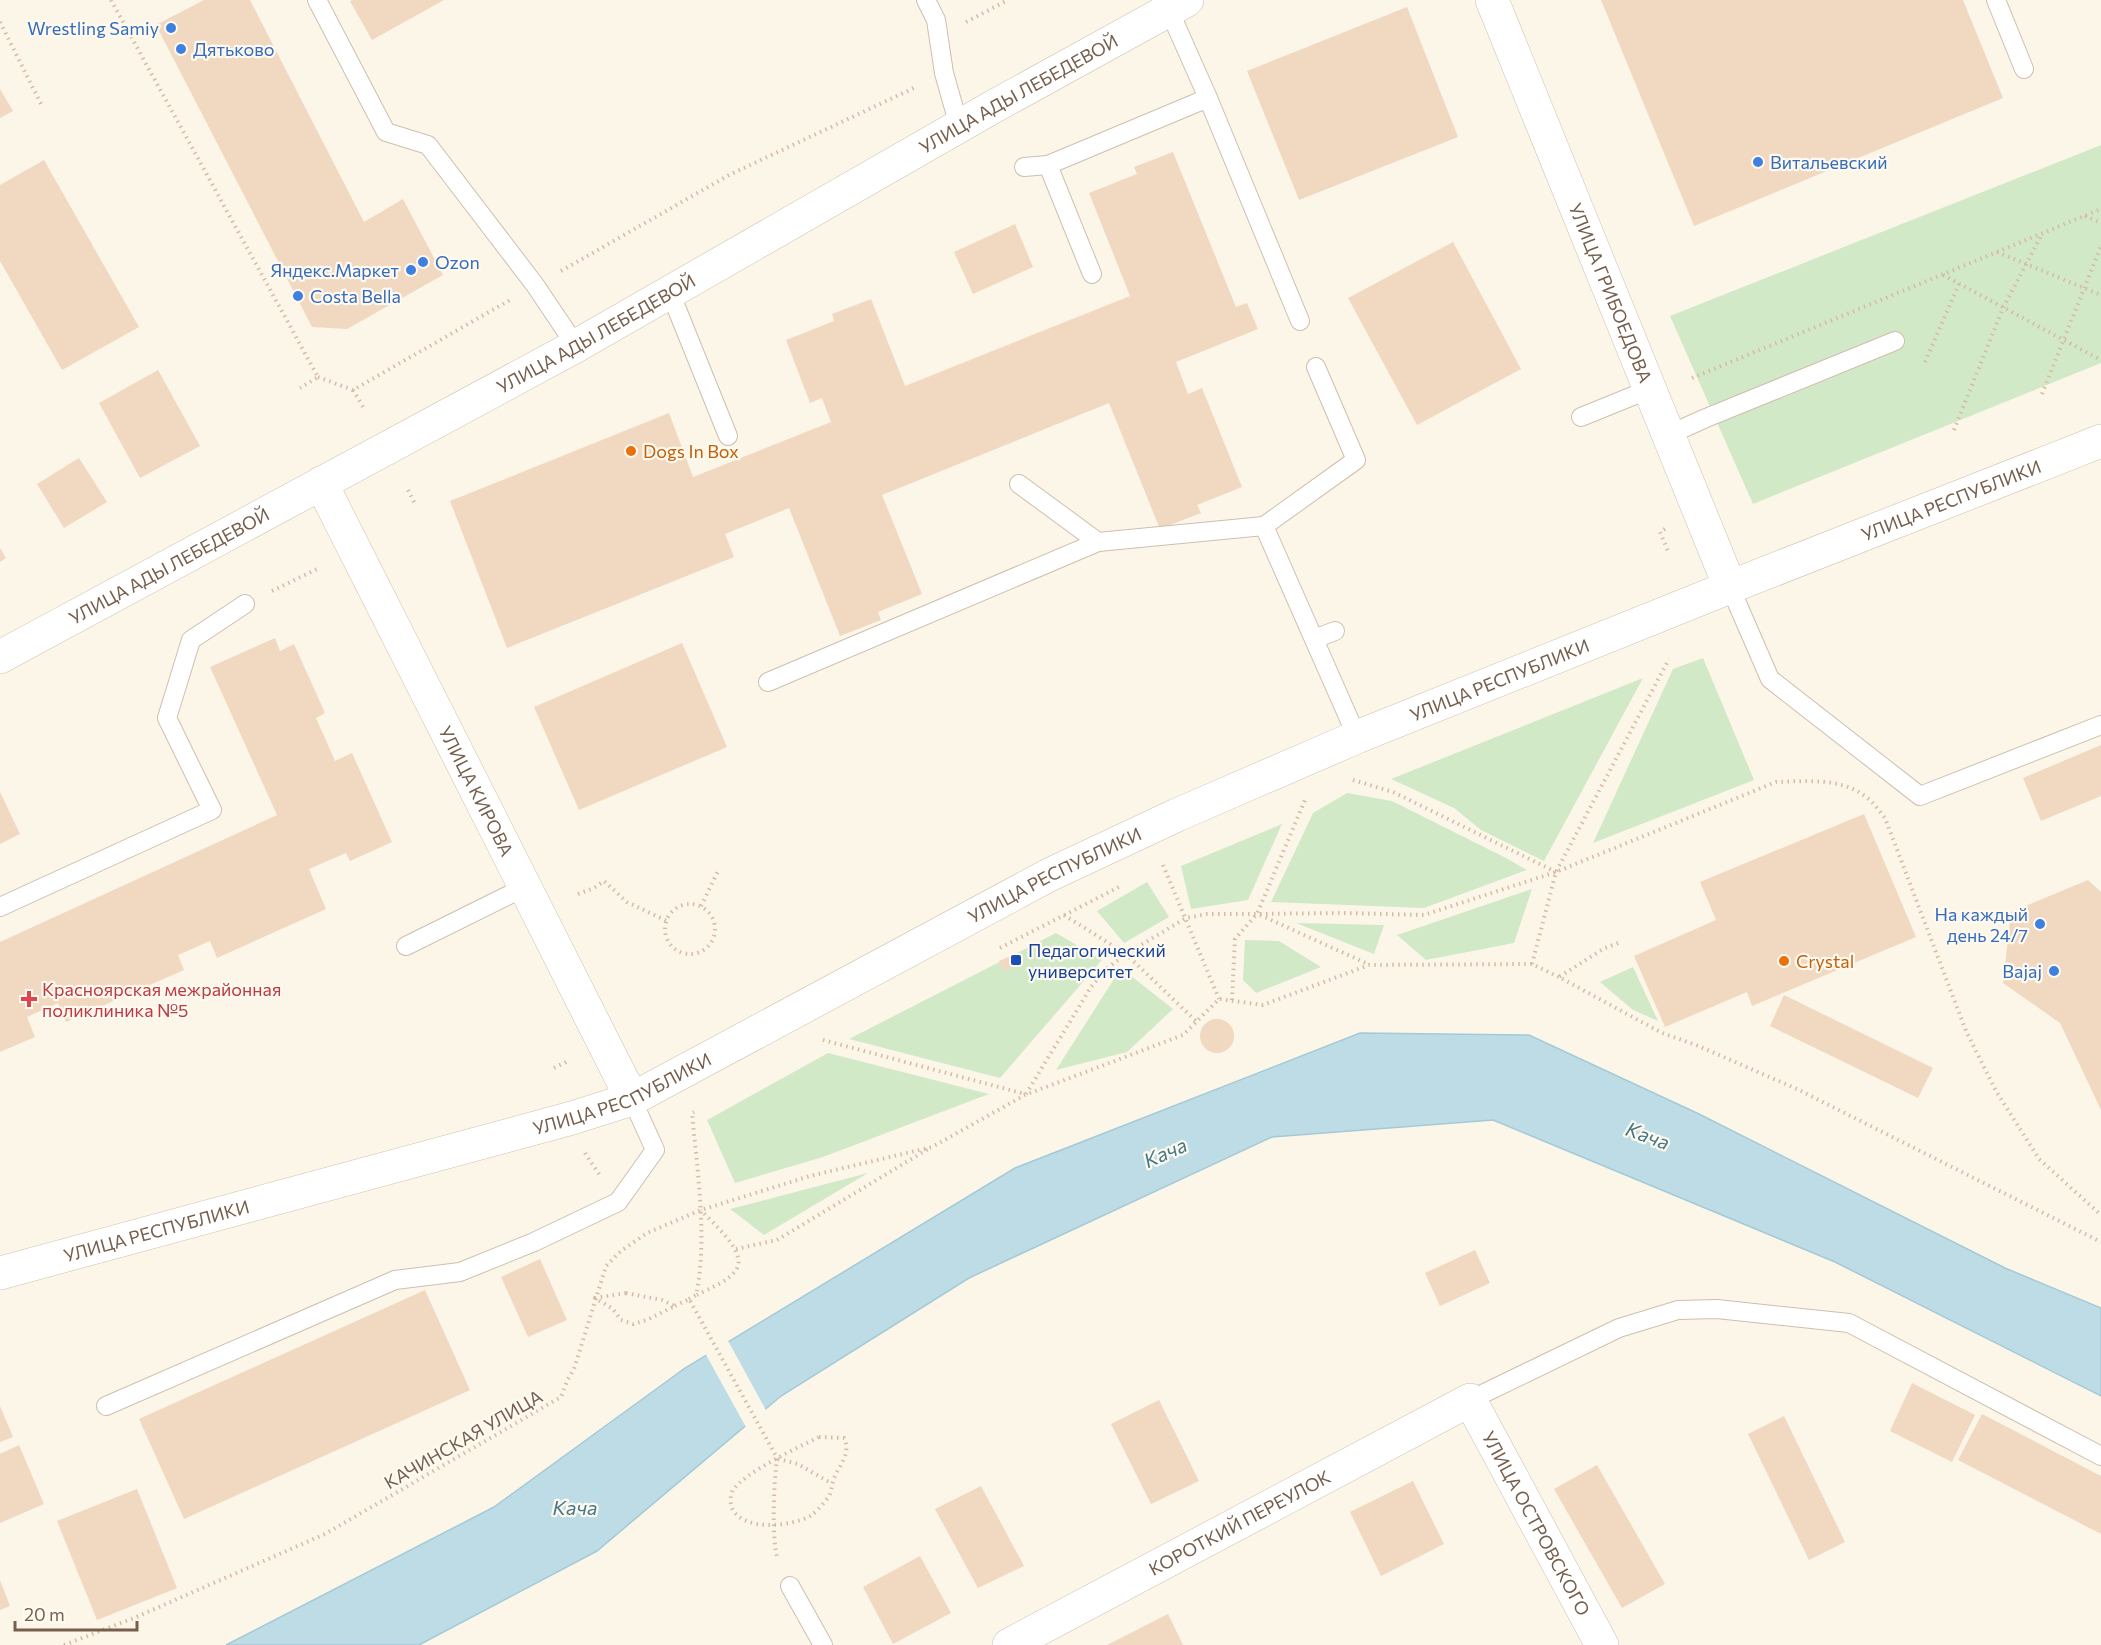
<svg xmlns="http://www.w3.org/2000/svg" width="2101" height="1645" viewBox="0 0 2101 1645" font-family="Commissioner,sans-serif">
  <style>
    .green { fill: #d2e9c7 }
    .water { fill: #bddce5; stroke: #a4cad7; stroke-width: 1.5 }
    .pier { fill: #fcf6e9 }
    .building { fill: #f0d8c1 }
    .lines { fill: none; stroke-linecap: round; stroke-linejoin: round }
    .lane-casing { stroke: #cebfaf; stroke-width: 20 }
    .street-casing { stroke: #cebfaf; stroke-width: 34 }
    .secondary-casing { stroke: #d0c0ac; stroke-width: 34 }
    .path { stroke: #d6bba4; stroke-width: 4; stroke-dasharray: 1.5 4.5; stroke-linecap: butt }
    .lane { stroke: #fff; stroke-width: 18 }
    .street { stroke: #fff; stroke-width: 33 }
    .secondary { stroke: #fff; stroke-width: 33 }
    .shop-dot { fill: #3f7fe0; stroke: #fefaef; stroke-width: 2 }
    .food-dot { fill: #e8710a; stroke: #fefaef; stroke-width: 2 }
    .transit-dot { fill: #1a4fb4; stroke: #fefaef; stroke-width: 2 }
    .health-dot { fill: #e0444e; stroke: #fefaef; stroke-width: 2 }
    .labels { text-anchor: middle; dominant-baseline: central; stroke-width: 4.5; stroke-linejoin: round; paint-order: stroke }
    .shop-label { font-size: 18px; fill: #366cbe; stroke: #fefaef; text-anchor: end }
    .street-label { font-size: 18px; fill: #765f4d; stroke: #fefaef }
    .food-label { font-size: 18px; fill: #c56008; stroke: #fefaef; text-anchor: start }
    .transit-label { font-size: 18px; fill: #164399; stroke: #fefaef; text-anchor: start }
    .health-label { font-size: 18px; fill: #be3a42; stroke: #fefaef; text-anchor: start }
    .water-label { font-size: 20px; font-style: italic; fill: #477888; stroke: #fefaef }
  </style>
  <rect width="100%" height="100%" fill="#fcf6e9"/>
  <g class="green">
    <path d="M2101,145V363L1753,504L1670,316Z"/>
    <path d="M1703,658L1754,780L1593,843L1673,669Z"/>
    <path d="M1643,678L1544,861L1481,830L1454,808L1391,779Z"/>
    <path d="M1347,793L1392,801L1506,858L1527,870L1424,908L1271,902L1313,813Z"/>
    <path d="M1282,824L1248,900L1191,909L1181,866Z"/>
    <path d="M1147,882L1169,917L1124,943L1097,911Z"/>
    <path d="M1532,889L1514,943L1426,960L1397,935Z"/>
    <path d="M1296,923L1384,925L1374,954Z"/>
    <path d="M1056,933L1102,960L1000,1078L849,1039Z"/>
    <path d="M1245,940L1279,941L1321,967L1256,993L1243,980Z"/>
    <path d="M1633,967L1658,1021L1633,1010L1600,982Z"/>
    <path d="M1121,968L1173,1009L1127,1052L1056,1070Z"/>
    <path d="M828,1053L989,1094L823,1157L735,1183L707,1120Z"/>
    <path d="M868,1173L764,1235L730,1209Z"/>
  </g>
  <path class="water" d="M1360,1033L1529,1035L1699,1114L2005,1268L2101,1308V1396L1835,1262L1493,1120L1272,1137L969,1278L781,1396L597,1551L419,1645H226L494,1507L685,1368L1015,1168Z"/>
  <path class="pier" d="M727,1339L767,1412L747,1429L705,1353Z"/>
  <g class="building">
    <path d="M204,0H250L364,222L403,199L443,275L347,329L312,327L156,25Z"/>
    <path d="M353,0H444L372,40L350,1Z"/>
    <path d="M1601,0H1963L2003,98L1694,226Z"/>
    <path d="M1407,7L1458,137L1299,200L1247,71Z"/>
    <path d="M0,89L13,111L0,118Z"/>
    <path d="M1173,152L1236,307L1247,303L1258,329L1176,362L1188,394L1202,388L1242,487L1197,505L1201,513L1160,529L1109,403L882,495L922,594L878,612L881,620L840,636L789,508L725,534L734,557L507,648L450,501L669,413L693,477L831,422L822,398L810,403L786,340L834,321L832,314L871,299L905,386L1130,296L1089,193L1137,174L1134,167Z"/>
    <path d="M44,160L139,327L62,370L0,261V185Z"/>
    <path d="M1015,224L1033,267L973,294L954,252Z"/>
    <path d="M1453,242L1521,369L1417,425L1348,298Z"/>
    <path d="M158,370L200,446L140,478L99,403Z"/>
    <path d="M79,458L107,502L64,528L37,484Z"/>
    <path d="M0,548L6,558L0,562Z"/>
    <path d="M275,638L280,651L294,644L325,713L316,718L335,761L352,753L392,842L350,861L346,853L309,869L326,909L217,958L210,941L178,955L184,970L66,1022L58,1003L27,1017L35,1037L0,1052V942L277,815L210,667Z"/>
    <path d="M682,643L727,747L579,810L534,707Z"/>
    <path d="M2101,745V796L2041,821L2023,778Z"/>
    <path d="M0,792L20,834L0,844Z"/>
    <path d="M1864,814L1916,937L1752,1006L1747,992L1665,1027L1634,956L1716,920L1700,882Z"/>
    <path d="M2088,880L2101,892V1110L2060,1023L2003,983L2011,912Z"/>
    <path d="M1020,952L1024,962L1004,971L999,961Z"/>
    <path d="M1784,995L1933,1068L1918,1098L1770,1026Z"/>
    <circle cx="1217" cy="1036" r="17"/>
    <path d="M1475,1250L1490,1283L1440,1306L1425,1273Z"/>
    <path d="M540,1259L567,1320L528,1337L501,1277Z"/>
    <path d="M425,1290L470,1390L184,1519L139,1419Z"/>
    <path d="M1912,1383L1975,1415L1952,1462L1890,1431Z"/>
    <path d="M1159,1400L1199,1481L1151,1504L1111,1424Z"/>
    <path d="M0,1406L13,1437L0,1442Z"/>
    <path d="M1982,1414L2101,1476V1534L1958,1460Z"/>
    <path d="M1784,1416L1845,1542L1809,1560L1748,1434Z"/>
    <path d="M19,1445L44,1504L0,1523V1454Z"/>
    <path d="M1597,1465L1665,1584L1622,1608L1554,1489Z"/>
    <path d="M1413,1481L1444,1544L1381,1576L1350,1512Z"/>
    <path d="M981,1486L1024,1566L978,1588L935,1509Z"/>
    <path d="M137,1489L177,1588L97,1620L57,1521Z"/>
    <path d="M920,1556L951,1613L893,1644L863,1587Z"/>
    <path d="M0,1580L10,1606L0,1610Z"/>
    <path d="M1168,1614L1183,1645H1107Z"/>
  </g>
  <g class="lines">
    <g class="lane-casing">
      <g id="lane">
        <path d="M317,0L386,132L428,145L535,285L576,346"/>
        <path d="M926,0L936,20L944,73L959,126"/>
        <path d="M1996,0L2024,69"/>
        <path d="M1169,10L1208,98L1300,321"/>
        <path d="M1024,167L1048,165"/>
        <path d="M1092,274L1048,165L1208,98"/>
        <path d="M670,292L728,436"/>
        <path d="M1581,417L1650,389"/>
        <path d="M1668,435L1706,418L1895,341"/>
        <path d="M1019,484L1098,542"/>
        <path d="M1264,526L1356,460L1316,367"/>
        <path d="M1730,587L1770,679L1920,796L2101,725"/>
        <path d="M1314,639L1335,631"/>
        <path d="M768,682L1098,542L1264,526L1357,737"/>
        <path d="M0,907L212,810L167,718L191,640L245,604"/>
        <path d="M406,946L525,887"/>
        <path d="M1470,1400L1619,1328L1678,1310L1717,1309L1849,1323L2101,1456"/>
        <path d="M106,1406L395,1280L460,1272L534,1242L618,1202L655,1150L632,1099"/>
        <path d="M790,1586L823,1645"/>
      </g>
    </g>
    <g class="street-casing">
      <g id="street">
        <path id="s1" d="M1492,0L1730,587"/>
        <path id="s2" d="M1009,1645L1470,1400L1602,1645"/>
      </g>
    </g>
    <g class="secondary-casing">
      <g id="secondary">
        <path id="s3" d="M321,483L632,1099"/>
        <path id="s4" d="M0,657L576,346L991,108L1187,0"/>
        <path id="s5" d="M0,1273L572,1118L632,1099L1049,875L1177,815L1357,737L1730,587L2101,441"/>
      </g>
    </g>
    <g class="path">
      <path d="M111,0L318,377L300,388"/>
      <path d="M0,22L42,106"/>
      <path d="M966,22L1008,0"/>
      <path d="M2085,216L2101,223"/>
      <path d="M1997,252L2101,295"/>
      <path d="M561,271L729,175L916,87"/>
      <path d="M1943,275L2101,360"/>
      <path d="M1925,362L1959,284"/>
      <path d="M318,377L353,390L510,300"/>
      <path d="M1692,378L2101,209"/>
      <path d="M353,390L365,410"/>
      <path d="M2042,394L2101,246"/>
      <path d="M1954,430L2003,308L2042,234"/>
      <path d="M408,490L415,504"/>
      <path d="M1665,529L1660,532L1668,551"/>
      <path d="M272,591L319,568"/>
      <path d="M1353,780L1393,792L1556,872"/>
      <path d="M1163,865L1219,999"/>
      <path d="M578,894L594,888L604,881L627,902L667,921"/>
      <circle cx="690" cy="929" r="25"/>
      <path d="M701,906L718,871"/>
      <path d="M1064,915L1126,954L1197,1022"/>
      <path d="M1260,915L1368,964"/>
      <path d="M1618,943L1603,949L1559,977L1662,1033L1696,1045L1797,1089L2101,1242"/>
      <path d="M1000,948L1119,887"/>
      <path d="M1532,964L1556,872L1669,659"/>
      <path d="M1232,1000L1235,939L1257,914L1305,800"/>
      <path d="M823,1040L1025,1094"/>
      <path d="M554,1068L570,1060"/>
      <path d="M1026,1094L1091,987L1106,969L1126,954L1186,918L1207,914H1257L1343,913L1424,915L1556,872L1776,782C1809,781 1843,777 1870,800C1875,805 1880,812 1885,818L1966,1031L1996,1091L2039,1159L2101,1215"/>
      <path d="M585,1153L601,1177"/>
      <path d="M736,1249L777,1240L928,1149"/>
      <path d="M626,1293L662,1300L675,1306L647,1320L633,1324L621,1320L613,1309L595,1298Z"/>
      <path d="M697,1295C708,1289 729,1281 736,1270C748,1252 713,1224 701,1210"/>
      <path d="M689,1299L696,1295C708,1241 697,1168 692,1113L694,1112"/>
      <path d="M675,1306L689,1299L777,1458C774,1480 771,1541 778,1560"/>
      <path d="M819,1437L844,1438C851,1452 841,1464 835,1476C832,1482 832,1488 830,1494C827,1500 817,1511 812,1515C792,1527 743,1532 732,1508C730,1503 730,1495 733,1490C745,1472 799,1447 819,1437Z"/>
      <path d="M778,1459L798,1464L831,1483"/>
      <path d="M64,1645L134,1618L325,1534L561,1397L568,1379L574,1369L606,1266L621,1251L647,1233L701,1210L810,1176L932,1147L1025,1095L1183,1035L1219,999L1263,1005L1369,965L1532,964L1559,977"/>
    </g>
    <use href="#lane" class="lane"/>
    <use href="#street" class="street"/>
    <use href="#secondary" class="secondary"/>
  </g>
  <g class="shop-dot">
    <circle cx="171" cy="28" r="6"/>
    <circle cx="181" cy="49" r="6"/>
    <circle cx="1758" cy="162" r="6"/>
    <circle cx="423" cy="262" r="6"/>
    <circle cx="411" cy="270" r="6"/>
    <circle cx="298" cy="296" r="6"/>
    <circle cx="2040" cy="924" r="6"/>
    <circle cx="2054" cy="971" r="6"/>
  </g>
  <g class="food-dot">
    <circle cx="631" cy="451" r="6"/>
    <circle cx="1784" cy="961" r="6"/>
  </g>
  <rect class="transit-dot" x="1010" y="954" width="12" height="12" rx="3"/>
  <path class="health-dot" d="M26 990h6v6h6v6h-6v6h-6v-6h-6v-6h6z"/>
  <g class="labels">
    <g class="shop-label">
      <text x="159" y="28">Wrestling Samiy</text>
      <text x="193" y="49" text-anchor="start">Дятьково</text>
      <text x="1770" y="162" text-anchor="start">Витальевский</text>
      <text x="435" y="262" text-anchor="start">Ozon</text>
      <text x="399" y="270">Яндекс.Маркет</text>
      <text x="310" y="296" text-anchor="start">Costa Bella</text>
      <text x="2028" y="914">На каждый<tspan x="2028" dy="21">день 24/7</tspan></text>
      <text x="2042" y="971">Bajaj</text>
    </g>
    <g class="street-label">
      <text stroke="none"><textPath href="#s4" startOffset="1164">УЛИЦА АДЫ ЛЕБЕДЕВОЙ</textPath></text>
      <text stroke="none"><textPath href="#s1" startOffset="316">УЛИЦА ГРИБОЕДОВА</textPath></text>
      <text stroke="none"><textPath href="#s4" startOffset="678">УЛИЦА АДЫ ЛЕБЕДЕВОЙ</textPath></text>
      <text stroke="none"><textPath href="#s5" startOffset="2106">УЛИЦА РЕСПУБЛИКИ</textPath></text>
      <text stroke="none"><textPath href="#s4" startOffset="192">УЛИЦА АДЫ ЛЕБЕДЕВОЙ</textPath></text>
      <text stroke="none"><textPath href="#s5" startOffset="1620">УЛИЦА РЕСПУБЛИКИ</textPath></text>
      <text stroke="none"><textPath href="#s3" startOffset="345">УЛИЦА КИРОВА</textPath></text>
      <text stroke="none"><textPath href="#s5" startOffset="1134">УЛИЦА РЕСПУБЛИКИ</textPath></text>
      <text stroke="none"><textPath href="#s5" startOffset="648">УЛИЦА РЕСПУБЛИКИ</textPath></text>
      <text stroke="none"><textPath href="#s5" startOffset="162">УЛИЦА РЕСПУБЛИКИ</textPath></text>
      <text transform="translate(463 1439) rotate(-30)">КАЧИНСКАЯ УЛИЦА</text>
      <text stroke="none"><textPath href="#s2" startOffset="261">КОРОТКИЙ ПЕРЕУЛОК</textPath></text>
      <text stroke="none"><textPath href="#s2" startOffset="662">УЛИЦА ОСТРОВСКОГО</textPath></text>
    </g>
    <g class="food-label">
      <text x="643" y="451">Dogs In Box</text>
      <text x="1796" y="961">Crystal</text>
    </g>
    <g class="transit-label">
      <text x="1028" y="950">Педагогический<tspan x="1028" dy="21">университет</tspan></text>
    </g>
    <g class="health-label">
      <text x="42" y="989">Красноярская межрайонная<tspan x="42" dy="21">поликлиника №5</tspan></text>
    </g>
    <g class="water-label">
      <text transform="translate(1648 1135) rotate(20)">Кача</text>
      <text transform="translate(1165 1152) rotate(-24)">Кача</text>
      <text x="575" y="1507">Кача</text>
    </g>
  </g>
  <path d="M15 1621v9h122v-9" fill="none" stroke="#765f4d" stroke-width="3"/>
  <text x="24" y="1621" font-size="18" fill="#765f4d" stroke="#fefaef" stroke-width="4.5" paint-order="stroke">20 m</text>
</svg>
